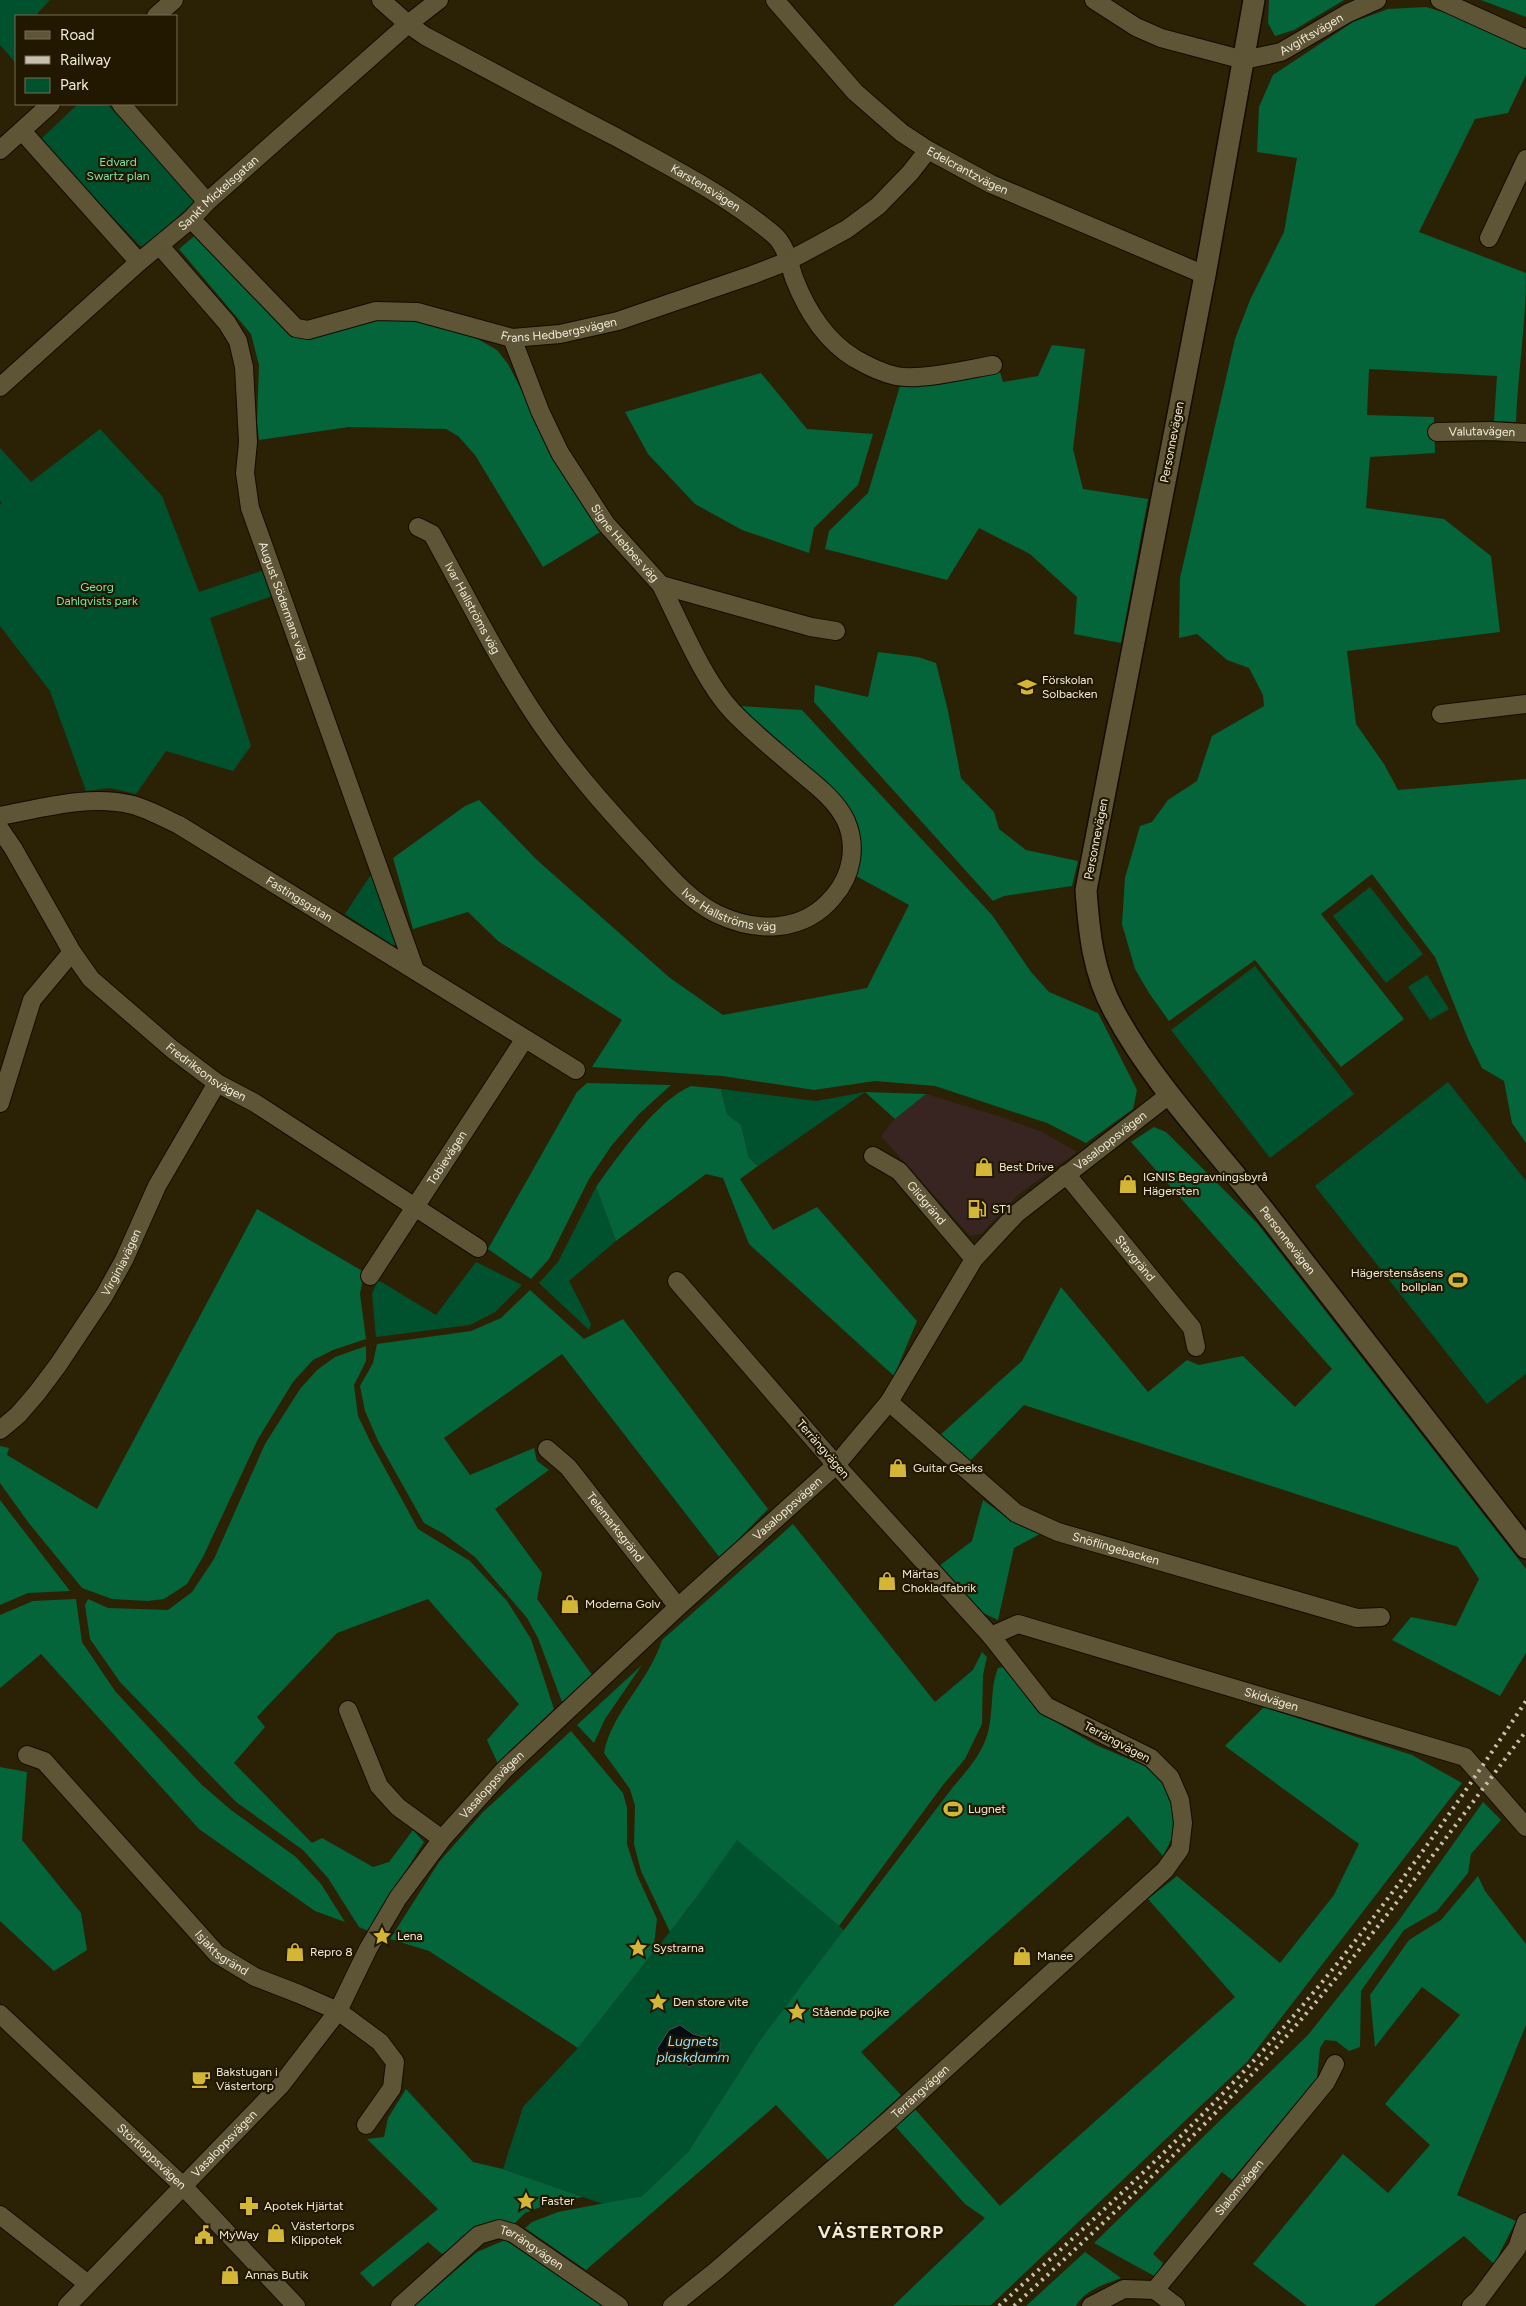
<svg xmlns="http://www.w3.org/2000/svg" width="1526" height="2306" viewBox="0 0 1526 2306" font-family="Figtree,sans-serif">
  <style>
    .industrial { fill: #382521 }
    .green { fill: #00522f }
    .forest { fill: #04643a }
    .water { fill: #030d12; stroke: #4a4f4e }
    .lines { fill: none; stroke-linecap: round; stroke-linejoin: round }
    .minor-casing { stroke: #120b00; stroke-width: 20 }
    .tertiary-casing { stroke: #120b00; stroke-width: 24 }
    .minor { stroke: #5e5436; stroke-width: 18 }
    .tertiary { stroke: #5e5436; stroke-width: 21 }
    .rail { stroke: #c7c0ad; stroke-width: 4; stroke-dasharray: 2.5 5; stroke-linecap: butt }
    .labels { text-anchor: middle; dominant-baseline: central; stroke-width: 4.5; stroke-linejoin: round; paint-order: stroke }
    .street-label { font-size: 12px; fill: #f0ead9; stroke: #221800 }
    .park-label { font-size: 12px; fill: #78e5a6; stroke: #221800 }
    .poi-label { font-size: 12px; fill: #f0ead9; stroke: #221800; text-anchor: start }
    .water-label { font-size: 14px; font-style: italic; fill: #98dffb; stroke: #221800 }
    .district-label { font-size: 18px; font-weight: bold; letter-spacing: 1px; fill: #f0ead9; stroke: #221800 }
  </style>
  <rect width="100%" height="100%" fill="#2b2205"/>
  <path class="industrial" d="M926,1094L995,1115L1042,1132L1077,1152L1019,1194L981,1234L970,1236L881,1136L895,1119Z"/>
  <g class="green">
    <path d="M0,0H50L35,16H16V63L0,45Z"/>
    <path d="M78,104H107L197,199L143,249L40,140Z"/>
    <path d="M100,429L162,496L199,592L267,569L275,595L210,618L251,746L233,771L166,751L136,794L110,788L86,791L50,691L0,626V505L2,503L0,501V448L31,482Z"/>
    <path d="M374,870L399,937L394,946L345,914Z"/>
    <path d="M1370,887L1423,954L1386,983L1333,916Z"/>
    <path d="M1255,966L1354,1094L1270,1158L1171,1030Z"/>
    <path d="M1427,975L1449,1009L1430,1020L1408,987Z"/>
    <path d="M1448,1082L1526,1181V1374L1487,1404L1315,1186Z"/>
    <path d="M721,1089L816,1101L865,1092L758,1166L749,1158L741,1125L727,1114Z"/>
    <path d="M596,1187L616,1241L569,1281L591,1324L589,1330L539,1283L558,1262Z"/>
    <path d="M476,1262L522,1285L495,1312L470,1325L376,1337L372,1294L378,1280L436,1315Z"/>
    <path d="M737,1839L845,1931L760,2040L688,2152L642,2196L603,2204L503,2169L523,2107L578,2048L688,1909Z"/>
  </g>
  <g class="forest">
    <path d="M1269,0H1344L1294,30L1275,36L1268,23Z"/>
    <path d="M1481,0H1526V17Z"/>
    <path d="M1426,7L1453,15L1526,50V75L1508,113L1475,119L1419,232L1526,273C1526,324 1518,372 1516,422L1494,421L1497,376L1369,369L1367,415L1434,417L1435,453L1370,457L1366,508L1444,519L1491,556L1500,632L1347,651L1356,724L1384,764L1398,790L1526,779V1143L1512,1123L1504,1081L1482,1068L1468,1039L1435,957L1372,874L1321,914L1404,1019L1341,1067L1255,960L1169,1021L1149,993L1135,969L1122,924L1125,878L1140,826L1152,822L1168,800L1197,781L1212,736L1264,706L1263,695L1249,668L1227,660L1197,634L1179,638L1180,578L1235,339L1250,300L1284,232L1297,158L1257,152L1259,107L1273,75L1353,22L1388,9Z"/>
    <path d="M198,233L281,325L292,334L381,320L410,319L476,338L497,350L508,364L518,383L559,468L602,531L543,567L475,455L458,436L446,429L349,427L259,440L257,422L259,365L251,334L179,249Z"/>
    <path d="M1052,345L1085,349L1073,449L1083,489L1148,499L1121,643L1074,634L1077,597L1030,554L979,528L947,580L825,549L829,531L868,493L900,386C935,386 966,380 1000,372L1003,382L1038,376Z"/>
    <path d="M761,373L807,429L873,434L858,485L814,528L809,553L742,530L695,504L648,454L625,412Z"/>
    <path d="M878,652L918,657L936,663L948,711L961,778L994,812L999,829L1026,850L1078,861L1072,886L1004,896L993,901L814,702L815,685L868,697Z"/>
    <path d="M739,706L802,710L992,915L1031,972L1049,992L1098,1013L1137,1090L1133,1109L1086,1143L1047,1123L935,1086L875,1081L814,1090L722,1076L592,1067L622,1020L498,941L468,912L413,929L393,858L465,806L479,800L537,860L670,978L723,1015L867,988L909,905L856,876L860,851L840,800Z"/>
    <path d="M587,1083L671,1085L639,1114L612,1145L589,1179L549,1259L531,1279L488,1249L577,1092Z"/>
    <path d="M691,1086L721,1089L727,1114L741,1125L749,1158L758,1166L740,1179L773,1230L817,1207L917,1321L894,1376L749,1244L723,1178L706,1174L616,1241L596,1187C619,1155 656,1101 691,1086Z"/>
    <path d="M865,1092L926,1094L895,1119Z"/>
    <path d="M1154,1127L1166,1132L1257,1223L1526,1569V1653L1500,1696L1392,1640L1411,1617L1456,1626L1479,1579L1458,1547L1024,1405L969,1462L938,1437L1022,1361L1061,1287L1148,1392L1187,1360L1199,1365L1243,1356L1295,1407L1332,1369L1131,1142Z"/>
    <path d="M257,1209L364,1272L360,1294L366,1339L333,1350L313,1360L293,1382L258,1439L203,1557L187,1584L164,1599L147,1601L112,1599L82,1588L28,1522L0,1483V1446L9,1448L7,1455L97,1509Z"/>
    <path d="M530,1290L584,1339L623,1319L768,1509L720,1558L562,1354L444,1438L470,1475L534,1448L537,1461L549,1470L495,1509L542,1573L537,1599L593,1676L562,1702L538,1638L527,1618L475,1557L444,1534L424,1523L378,1441L365,1411L360,1386L373,1363L377,1344L471,1331L501,1318Z"/>
    <path d="M366,1346V1361L354,1385L358,1416L371,1443L418,1529L470,1561L507,1601L531,1639L554,1709L498,1764L487,1740L519,1704L428,1599L337,1633L257,1717L265,1727L234,1763L312,1843L322,1838L373,1867L389,1862L413,1830L424,1842L368,1931L359,1927L328,1878L303,1850L236,1802L120,1682L90,1639L85,1605L88,1599L108,1608L168,1610L192,1592L214,1559L265,1444L300,1389L317,1370L335,1357Z"/>
    <path d="M0,1500L70,1591L28,1593L0,1605Z"/>
    <path d="M983,1500L1013,1522L1040,1534L1014,1548L998,1620L983,1613L939,1566L972,1541Z"/>
    <path d="M793,1524L935,1702L973,1670L982,1652L987,1657L983,1675L982,1724L965,1759L943,1785L839,1926L737,1840L696,1898L670,1932L641,1871L634,1844L635,1806L630,1789L604,1753C611,1713 649,1682 662,1640Z"/>
    <path d="M76,1599L82,1642L115,1691L201,1784L231,1810L296,1857L321,1884L345,1922L315,1911L199,1829L41,1654L0,1688V1615L33,1601Z"/>
    <path d="M642,1665L605,1719L594,1743L577,1725Z"/>
    <path d="M1003,1667L1031,1699L1061,1725L1096,1745L1145,1766L1157,1776L1168,1790L1175,1814V1832L1163,1856L1128,1816L861,2052L901,2095L829,2161L776,2105L586,2270L525,2228L532,2222L558,2212L642,2196L688,2152L760,2040L953,1787C970,1767 987,1749 990,1721C993,1703 991,1685 998,1668Z"/>
    <path d="M1264,1707L1412,1755L1462,1783L1247,2062L991,2305L893,2306L985,2218L965,2204L895,2126L914,2108L1000,2206L1235,1997L1148,1899L1177,1876L1280,1963L1334,1895L1359,1844L1225,1746Z"/>
    <path d="M571,1731L623,1793L627,1808V1844L637,1875L657,1919L653,1953L578,2048L429,1951L390,1939L439,1862L483,1812Z"/>
    <path d="M0,1767L27,1772L22,1840L81,1913L87,1950L54,1971L0,1921Z"/>
    <path d="M1483,1802L1501,1820L1471,1854L1468,1873L1437,1911L1404,1930L1361,1991L1360,2047L1349,2051L1336,2041L1325,2040L1320,2048L1317,2078L1232,2180L1222,2172L1153,2254L1163,2263L1156,2277L1094,2243L1308,2035L1397,1923Z"/>
    <path d="M1478,1876L1485,1891L1526,1944V2025L1457,2195L1516,2221L1494,2264L1464,2236L1374,2306H1307L1253,2264L1343,2154L1388,2193L1430,2145L1385,2104L1460,2015L1422,1987L1375,2047L1370,1995L1409,1940L1441,1920Z"/>
    <path d="M406,2089L473,2162L503,2169L583,2197L554,2202L525,2213L512,2226L472,2232L442,2254L428,2242L373,2287L360,2273L438,2209L367,2139L384,2137L388,2118Z"/>
    <path d="M505,2240L606,2306H414L477,2252Z"/>
    <path d="M1085,2252L1121,2278C1106,2284 1084,2290 1076,2306H1026Z"/>
  </g>
  <path class="water" d="M680,2025L693,2034L720,2042V2051L689,2067L678,2055H666L661,2060L657,2049L669,2030Z"/>
  <g class="lines">
    <g class="minor-casing">
      <g id="minor">
        <path id="s1" d="M381,0L408,24L425,36C489,70 552,104 616,137C670,167 725,194 773,234C786,245 789,263 794,278C806,309 825,340 854,358C866,365 882,373 896,376C920,381 969,369 993,365"/>
        <path id="s2" d="M775,0L855,92L902,133L928,150L991,184L1205,275"/>
        <path id="s3" d="M1094,0L1136,27L1161,38L1244,60L1281,52L1348,13L1377,0"/>
        <path d="M1440,0L1526,39"/>
        <path d="M156,16L174,0"/>
        <path d="M121,104L207,202"/>
        <path d="M22,131L139,262"/>
        <path d="M0,150L51,104"/>
        <path id="s4" d="M191,219L296,328L308,330L376,311L417,312L512,338L560,334L618,321L752,275L788,261L818,245L847,229L878,206L910,173L928,150"/>
        <path d="M1489,238L1526,159"/>
        <path id="s5" d="M160,246L227,323L238,341L244,367L248,442L245,473L250,508L415,970"/>
        <path id="s6" d="M512,338L540,411L560,453L606,524L661,585L811,627L836,631"/>
        <path id="s7" d="M0,387L139,262L191,219L207,202L408,24L439,0"/>
        <path id="s8" d="M1437,432L1490,431L1526,433"/>
        <path id="s9" d="M418,527L432,534C467,597 500,664 541,724C573,771 611,813 650,855C669,876 690,901 717,914C757,933 804,933 834,896C852,875 857,846 846,821C836,800 816,785 799,771C776,751 752,732 732,711C704,681 680,623 661,585"/>
        <path d="M1441,714L1526,704"/>
        <path id="s10" d="M0,816C43,808 90,794 133,805C148,809 164,818 179,825L576,1070"/>
        <path id="s11" d="M0,829L13,848L72,952L91,979L172,1049L217,1083L255,1103L478,1248"/>
        <path d="M0,1103L32,1000L72,952"/>
        <path id="s12" d="M873,1156L899,1171L974,1259"/>
        <path id="s13" d="M1066,1174L1192,1328L1196,1347"/>
        <path id="s14" d="M370,1276L524,1040"/>
        <path id="s15" d="M889,1402L1016,1513L1058,1532L1357,1618L1381,1617"/>
        <path id="s16" d="M0,1430L18,1415L37,1393L58,1365L104,1296L124,1260L157,1186L217,1083"/>
        <path id="s17" d="M547,1449L568,1467L678,1607"/>
        <path id="s18" d="M991,1636L1018,1624L1465,1757L1526,1827"/>
        <path d="M348,1710L379,1786L398,1807L442,1839"/>
        <path id="s19" d="M27,1755L44,1761L217,1954L255,1977L299,1994L338,2011L380,2042L395,2062L392,2088L366,2125"/>
        <path id="s20" d="M0,2014L183,2186L296,2306"/>
        <path d="M0,2215L88,2284"/>
        <path id="s21" d="M67,2306L281,2085L338,2011L368,1949L398,1898L442,1839L504,1770L678,1607L836,1465L889,1402L974,1259L1016,1214L1169,1095"/>
        <path id="s22" d="M400,2306L479,2235L499,2229L513,2233L619,2306"/>
        <path id="s23" d="M672,2306L717,2270L888,2121L1165,1870L1180,1849L1183,1823L1180,1800L1170,1777L1151,1758L1046,1706L991,1636L836,1465L677,1281"/>
        <path d="M1091,2306L1124,2289L1155,2290"/>
        <path id="s24" d="M1176,2306L1155,2290L1326,2082L1335,2064"/>
        <path d="M1471,2306L1479,2299L1517,2248L1526,2222"/>
      </g>
    </g>
    <g class="tertiary-casing">
      <g id="tertiary">
        <path id="s25" d="M1254,0L1205,275L1086,890C1089,932 1093,973 1114,1011C1152,1082 1209,1141 1259,1204C1348,1318 1437,1433 1526,1548"/>
      </g>
    </g>
    <use href="#minor" class="minor"/>
    <use href="#tertiary" class="tertiary"/>
    <g class="rail">
      <path d="M999,2306C1094,2219 1191,2132 1277,2035C1369,1931 1449,1817 1526,1701"/>
      <path d="M1014,2306C1107,2220 1200,2134 1284,2039C1371,1941 1448,1835 1526,1731"/>
    </g>
  </g>
  <defs>
    <g id="school-bare" transform="scale(1.5)"><path d="M0-5L7-2L0 1L-7-2ZM-4 1L0 2.5L4 1V4Q0 6-4 4Z" fill="#d3b635" stroke="#221800" stroke-width="2.5" paint-order="stroke"/></g>
    <g id="shop-bare" transform="scale(1.5)"><path d="M-5-2.5h2.3a2.7 3.5 0 0 1 5.4 0H5L5.5 6h-11ZM-1.5-2.5h3a1.5 2.3 0 0 0-3 0Z" fill="#d3b635" stroke="#221800" stroke-width="2.5" paint-order="stroke"/></g>
    <g id="fuel-bare" transform="scale(1.5)"><path d="M-5.5-6h7V0h2V4h1.3V-2.5L3-4.5l.8-.8L6-3V5H2.5V1h-1V6h-7ZM-4.2-4.7v3.2H.2V-4.7Z" fill="#d3b635" stroke="#221800" stroke-width="2.5" paint-order="stroke"/></g>
    <g id="stadium-bare" transform="scale(1.5)"><path d="M0-5a6.5 5 0 1 0 0 10a6.5 5 0 1 0 0-10ZM-3.5-1.8h7v3.6h-7Z" fill="#d3b635" stroke="#221800" stroke-width="2.5" paint-order="stroke"/></g>
    <g id="sight-bare" transform="scale(1.5)"><path d="M0-6L1.8-2.2L6-1.7L2.9 1.2L3.7 5.4L0 3.3L-3.7 5.4L-2.9 1.2L-6-1.7L-1.8-2.2Z" fill="#d3b635" stroke="#221800" stroke-width="2.5" paint-order="stroke"/></g>
    <g id="cafe-bare" transform="scale(1.5)"><path d="M-5.5-4.5H6V0H3Q3 3.5 0 3.5H-2.5Q-5.5 3.5-5.5 0ZM3-3.2v2h1.7v-2ZM-6 4.5H4V6H-6Z" fill="#d3b635" stroke="#221800" stroke-width="2.5" paint-order="stroke"/></g>
    <g id="pharmacy-bare" transform="scale(1.5)"><path d="M-2-6h4v4h4v4h-4v4h-4v-4h-4v-4h4Z" fill="#d3b635" stroke="#221800" stroke-width="2.5" paint-order="stroke"/></g>
    <g id="civic-bare" transform="scale(1.5)"><path d="M-.6-6.5H3V-4.5H.6V-3L4-1V1h2V6H-6V1h2V-1L-.6-3ZM-1.2 2.5V6h2.4V2.5Z" fill="#d3b635" stroke="#221800" stroke-width="2.5" paint-order="stroke"/></g>
  </defs>
  <g fill-rule="evenodd">
    <use href="#school-bare" x="1027" y="687"/>
    <use href="#shop-bare" x="984" y="1167"/>
    <use href="#shop-bare" x="1128" y="1184"/>
    <use href="#fuel-bare" x="977" y="1209"/>
    <use href="#stadium-bare" x="1458" y="1280"/>
    <use href="#shop-bare" x="898" y="1468"/>
    <use href="#shop-bare" x="887" y="1581"/>
    <use href="#shop-bare" x="570" y="1604"/>
    <use href="#stadium-bare" x="953" y="1809"/>
    <use href="#sight-bare" x="382" y="1936"/>
    <use href="#sight-bare" x="638" y="1948"/>
    <use href="#shop-bare" x="295" y="1952"/>
    <use href="#shop-bare" x="1022" y="1956"/>
    <use href="#sight-bare" x="658" y="2002"/>
    <use href="#sight-bare" x="797" y="2012"/>
    <use href="#cafe-bare" x="201" y="2079"/>
    <use href="#sight-bare" x="526" y="2201"/>
    <use href="#pharmacy-bare" x="249" y="2206"/>
    <use href="#shop-bare" x="276" y="2233"/>
    <use href="#civic-bare" x="204" y="2235"/>
    <use href="#shop-bare" x="230" y="2275"/>
  </g>
  <g class="labels">
    <g class="street-label">
      <text stroke="none"><textPath href="#s3" startOffset="236">Avgiftsvägen</textPath></text>
      <text stroke="none"><textPath href="#s2" startOffset="260">Edelcrantzvägen</textPath></text>
      <text stroke="none"><textPath href="#s1" startOffset="376">Karstensvägen</textPath></text>
      <text stroke="none"><textPath href="#s7" startOffset="292">Sankt Mickelsgatan</textPath></text>
      <text stroke="none"><textPath href="#s4" startOffset="421">Frans Hedbergsvägen</textPath></text>
      <text stroke="none"><textPath href="#s8" startOffset="45">Valutavägen</textPath></text>
      <text transform="translate(1172 442) rotate(-79)">Personnevägen</text>
      <text stroke="none"><textPath href="#s6" startOffset="236">Signe Hebbes väg</textPath></text>
      <text stroke="none"><textPath href="#s5" startOffset="390">August Södermans väg</textPath></text>
      <text stroke="none"><textPath href="#s9" startOffset="100">Ivar Hallströms väg</textPath></text>
      <text transform="translate(1096 839) rotate(-79)">Personnevägen</text>
      <text stroke="none"><textPath href="#s10" startOffset="326">Fastingsgatan</textPath></text>
      <text stroke="none"><textPath href="#s9" startOffset="505">Ivar Hallströms väg</textPath></text>
      <text stroke="none"><textPath href="#s11" startOffset="324">Fredriksonsvägen</textPath></text>
      <text stroke="none"><textPath href="#s21" startOffset="1576">Vasaloppsvägen</textPath></text>
      <text stroke="none"><textPath href="#s14" startOffset="141">Tobievägen</textPath></text>
      <text stroke="none"><textPath href="#s12" startOffset="72">Glidgränd</textPath></text>
      <text stroke="none"><textPath href="#s25" startOffset="1319">Personnevägen</textPath></text>
      <text stroke="none"><textPath href="#s13" startOffset="109">Stavgränd</textPath></text>
      <text stroke="none"><textPath href="#s16" startOffset="208">Virginiavägen</textPath></text>
      <text transform="translate(823 1449) rotate(49)">Terrängvägen</text>
      <text stroke="none"><textPath href="#s21" startOffset="1081">Vasaloppsvägen</textPath></text>
      <text stroke="none"><textPath href="#s17" startOffset="104">Telemarksgränd</textPath></text>
      <text stroke="none"><textPath href="#s15" startOffset="275">Snöflingebacken</textPath></text>
      <text stroke="none"><textPath href="#s18" startOffset="294">Skidvägen</textPath></text>
      <text transform="translate(1117 1742) rotate(28)">Terrängvägen</text>
      <text stroke="none"><textPath href="#s21" startOffset="676">Vasaloppsvägen</textPath></text>
      <text stroke="none"><textPath href="#s19" startOffset="280">Isjaktsgränd</textPath></text>
      <text stroke="none"><textPath href="#s23" startOffset="328">Terrängvägen</textPath></text>
      <text stroke="none"><textPath href="#s21" startOffset="226">Vasaloppsvägen</textPath></text>
      <text stroke="none"><textPath href="#s20" startOffset="208">Störtloppsvägen</textPath></text>
      <text stroke="none"><textPath href="#s24" startOffset="159">Slalomvägen</textPath></text>
      <text stroke="none"><textPath href="#s22" startOffset="165">Terrängvägen</textPath></text>
    </g>
    <g class="park-label">
      <text x="118" y="162">Edvard<tspan x="118" dy="14">Swartz plan</tspan></text>
      <text x="97" y="587">Georg<tspan x="97" dy="14">Dahlqvists park</tspan></text>
    </g>
    <g class="poi-label">
      <text x="1042" y="680">Förskolan<tspan x="1042" dy="14">Solbacken</tspan></text>
      <text x="999" y="1167">Best Drive</text>
      <text x="1143" y="1177">IGNIS Begravningsbyrå<tspan x="1143" dy="14">Hägersten</tspan></text>
      <text x="992" y="1209">ST1</text>
      <text x="1443" y="1273" text-anchor="end">Hägerstensåsens<tspan x="1443" dy="14">bollplan</tspan></text>
      <text x="913" y="1468">Guitar Geeks</text>
      <text x="902" y="1574">Märtas<tspan x="902" dy="14">Chokladfabrik</tspan></text>
      <text x="585" y="1604">Moderna Golv</text>
      <text x="968" y="1809">Lugnet</text>
      <text x="397" y="1936">Lena</text>
      <text x="653" y="1948">Systrarna</text>
      <text x="310" y="1952">Repro 8</text>
      <text x="1037" y="1956">Manee</text>
      <text x="673" y="2002">Den store vite</text>
      <text x="812" y="2012">Stående pojke</text>
      <text x="216" y="2072">Bakstugan i<tspan x="216" dy="14">Västertorp</tspan></text>
      <text x="541" y="2201">Faster</text>
      <text x="264" y="2206">Apotek Hjärtat</text>
      <text x="291" y="2226">Västertorps<tspan x="291" dy="14">Klippotek</tspan></text>
      <text x="219" y="2235">MyWay</text>
      <text x="245" y="2275">Annas Butik</text>
    </g>
    <g class="water-label">
      <text x="693" y="2041">Lugnets<tspan x="693" dy="16">plaskdamm</tspan></text>
    </g>
    <g class="district-label">
      <text x="881" y="2232">VÄSTERTORP</text>
    </g>
  </g>
  <rect x="15" y="15" width="162" height="90" fill="#221800" stroke="#746c57"/>
  <rect x="25" y="31" width="25" height="8" fill="#5e5436" stroke="#746c57"/>
  <text x="60" y="40" font-size="15" fill="#f0ead9">Road</text>
  <rect x="25" y="56" width="25" height="8" fill="#c7c0ad" stroke="#746c57"/>
  <text x="60" y="65" font-size="15" fill="#f0ead9">Railway</text>
  <rect x="25" y="78" width="25" height="15" fill="#00522f" stroke="#746c57"/>
  <text x="60" y="90" font-size="15" fill="#f0ead9">Park</text>
</svg>
